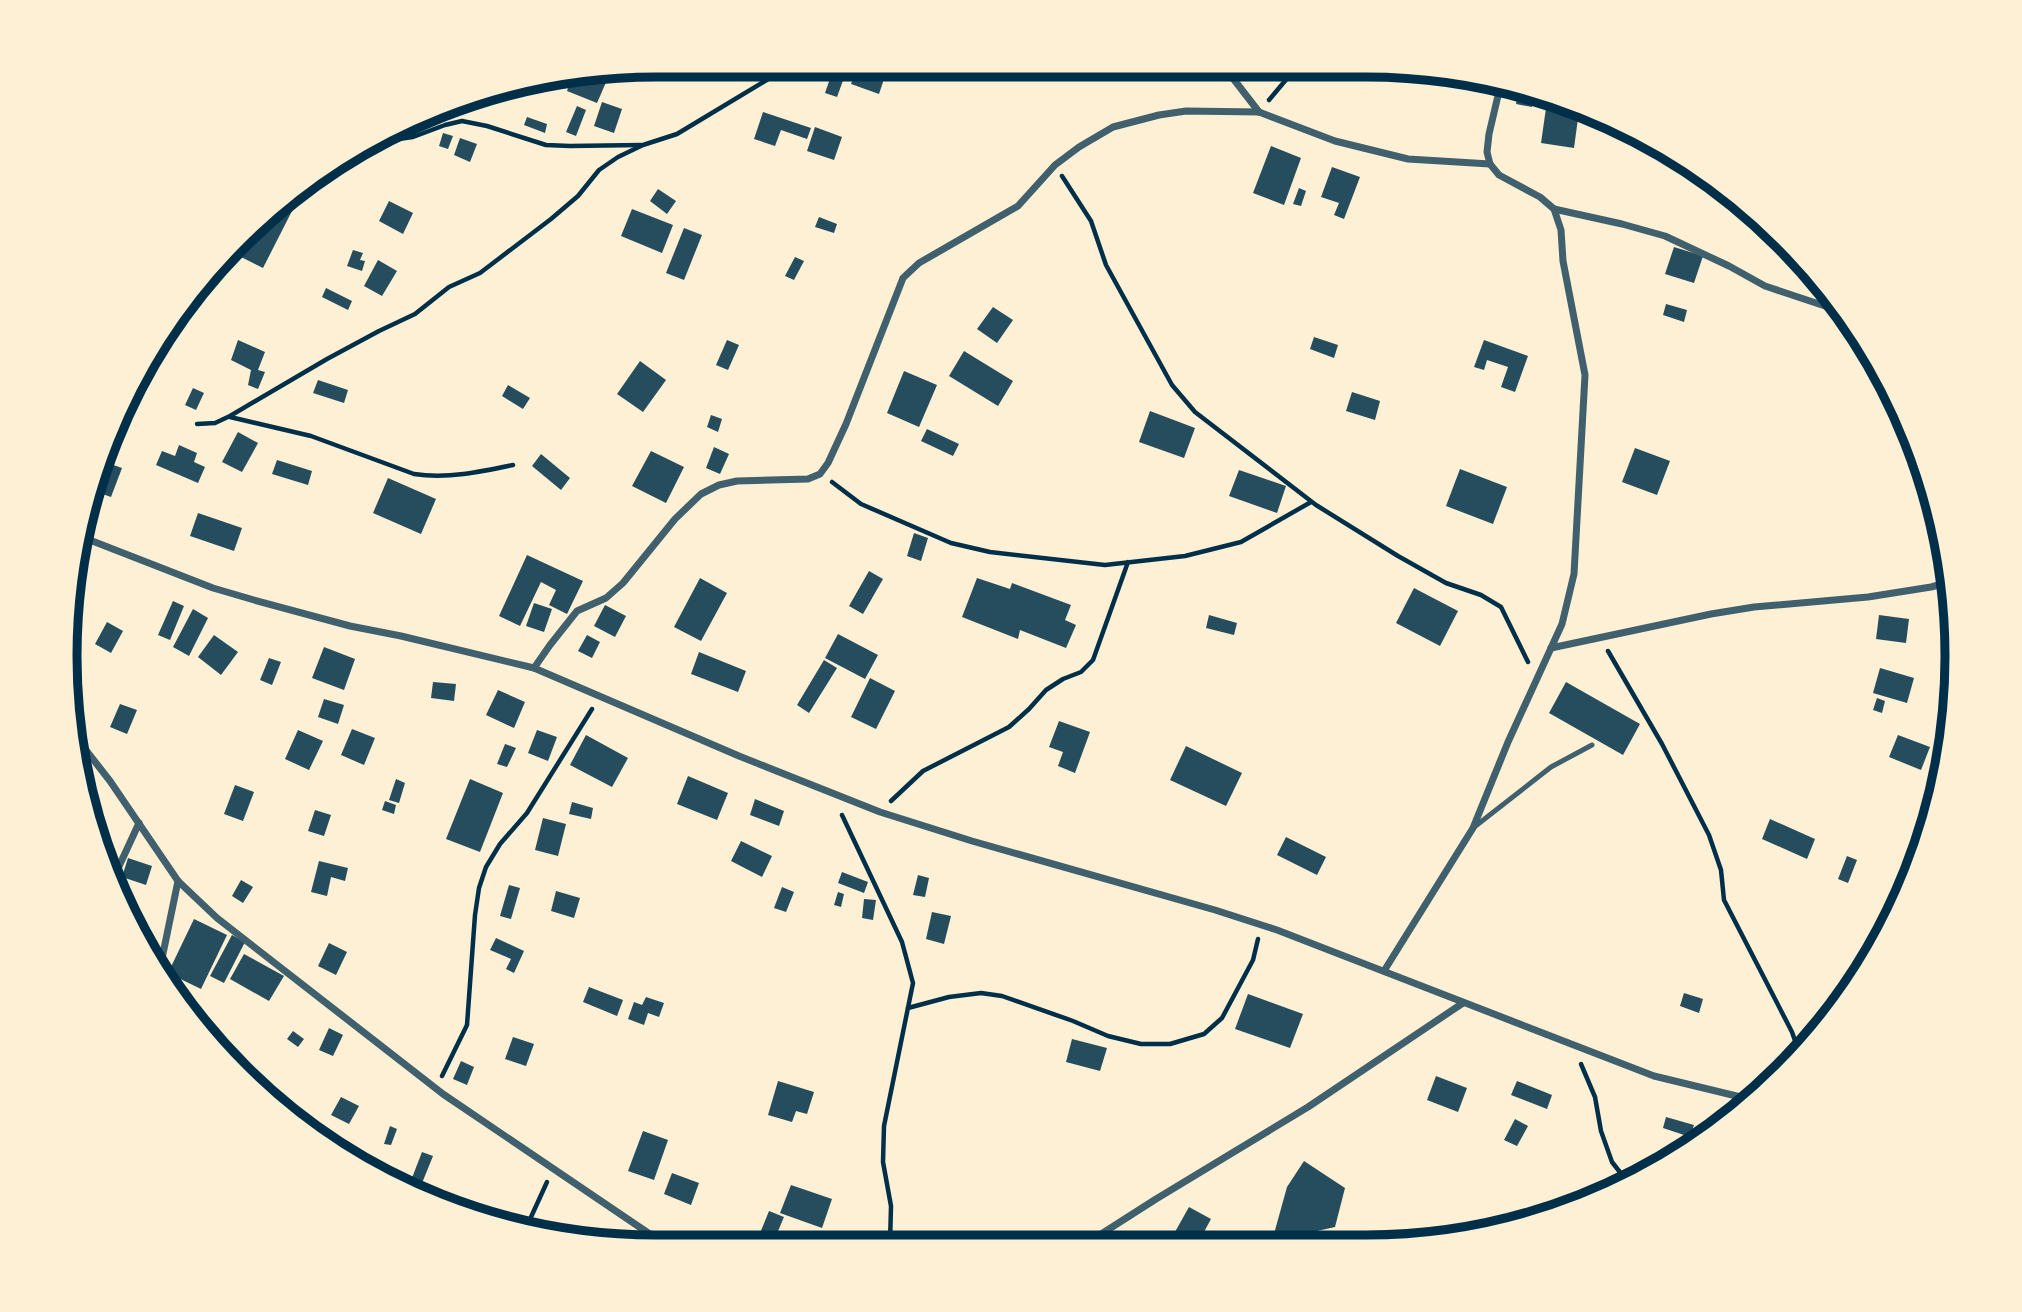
<svg xmlns="http://www.w3.org/2000/svg" width="2022" height="1312" viewBox="0 0 2022 1312" font-family="Ubuntu,sans-serif">
  <style>
    .building { fill: #264d5e }
    .lines { fill: none; stroke-linecap: round; stroke-linejoin: round }
    .path { stroke: #003049; stroke-width: 4.5 }
    .service { stroke: #3f606c; stroke-width: 5 }
    .minor { stroke: #3f606c; stroke-width: 7 }
    .rim { fill: none; stroke: #003049; stroke-width: 9 }
  </style>
  <rect width="100%" height="100%" fill="#fdf0d5"/>
  <g class="building">
    <path d="M858,66H875L887,70L879,94L851,84Z"/>
    <path d="M833,70L845,75L837,97L825,93Z"/>
    <path d="M595,75L607,80L597,103L567,91L571,79Z"/>
    <path d="M1518,92L1533,97L1532,107L1516,104Z"/>
    <path d="M1547,101L1579,111L1574,148L1541,143Z"/>
    <path d="M602,102L622,109L614,133L594,126Z"/>
    <path d="M577,106L586,110L576,136L566,132Z"/>
    <path d="M763,112L811,128L807,139L781,130L775,146L754,139Z"/>
    <path d="M527,117L547,124L545,133L524,125Z"/>
    <path d="M815,127L842,137L834,160L807,151Z"/>
    <path d="M443,133L453,136L448,149L439,146Z"/>
    <path d="M460,138L477,144L470,162L454,155Z"/>
    <path d="M1271,146L1301,158L1284,205L1253,193Z"/>
    <path d="M1332,167L1360,177L1344,219L1334,215L1339,203L1321,197Z"/>
    <path d="M1299,188L1306,191L1301,206L1293,204Z"/>
    <path d="M658,189L676,201L667,214L650,201Z"/>
    <path d="M389,201L413,213L403,234L379,221Z"/>
    <path d="M284,205L293,209L263,268L233,253Z"/>
    <path d="M632,209L673,225L662,253L621,236Z"/>
    <path d="M819,217L837,224L834,233L815,227Z"/>
    <path d="M684,228L702,235L684,280L666,273Z"/>
    <path d="M1674,247L1703,256L1694,283L1665,274Z"/>
    <path d="M353,250L363,253L360,260L365,261L362,271L347,266Z"/>
    <path d="M795,257L804,261L794,280L785,276Z"/>
    <path d="M378,260L397,271L382,296L364,286Z"/>
    <path d="M326,288L352,301L348,310L322,297Z"/>
    <path d="M1666,304L1687,310L1684,322L1663,315Z"/>
    <path d="M993,307L1013,320L997,343L977,329Z"/>
    <path d="M1314,337L1338,345L1334,358L1310,349Z"/>
    <path d="M238,340L265,352L258,370L265,372L258,389L248,385L251,370L231,360Z"/>
    <path d="M727,340L739,345L728,370L716,365Z"/>
    <path d="M1484,340L1528,356L1515,392L1501,387L1508,367L1487,360L1484,370L1474,367Z"/>
    <path d="M964,351L1013,381L998,406L949,376Z"/>
    <path d="M640,361L666,380L643,412L617,394Z"/>
    <path d="M904,371L937,385L919,427L887,413Z"/>
    <path d="M318,380L348,390L344,403L313,393Z"/>
    <path d="M508,385L530,398L523,409L502,396Z"/>
    <path d="M193,388L204,393L196,410L185,405Z"/>
    <path d="M1352,392L1380,401L1375,420L1346,411Z"/>
    <path d="M1150,411L1195,428L1184,458L1139,442Z"/>
    <path d="M711,415L722,419L718,432L707,427Z"/>
    <path d="M927,429L959,444L953,456L921,441Z"/>
    <path d="M238,432L258,443L242,472L222,462Z"/>
    <path d="M179,445L197,453L194,462L205,467L198,483L156,465L162,451L175,456Z"/>
    <path d="M714,447L729,454L720,474L706,468Z"/>
    <path d="M1635,448L1670,461L1657,495L1622,482Z"/>
    <path d="M651,451L684,467L666,503L632,486Z"/>
    <path d="M541,454L570,478L561,490L532,466Z"/>
    <path d="M99,460L122,468L111,497L91,490L96,466Z"/>
    <path d="M277,460L312,471L308,485L272,474Z"/>
    <path d="M1460,469L1507,487L1493,524L1446,506Z"/>
    <path d="M1239,470L1286,486L1277,513L1229,496Z"/>
    <path d="M388,478L436,499L421,534L373,513Z"/>
    <path d="M198,513L242,528L234,551L190,536Z"/>
    <path d="M914,533L928,538L921,561L907,556Z"/>
    <path d="M527,555L583,581L567,614L549,605L556,590L541,582L520,626L499,616Z"/>
    <path d="M869,571L883,579L863,614L849,606Z"/>
    <path d="M700,578L727,593L701,641L674,627Z"/>
    <path d="M977,578L1010,589L1012,583L1071,605L1065,620L1076,625L1066,648L1020,630L1018,639L962,617Z"/>
    <path d="M1414,588L1458,611L1440,646L1396,623Z"/>
    <path d="M173,601L184,606L170,640L158,635Z"/>
    <path d="M534,603L552,609L544,632L526,626Z"/>
    <path d="M605,605L626,616L615,637L594,626Z"/>
    <path d="M193,609L208,618L189,656L173,647Z"/>
    <path d="M1209,615L1237,623L1234,635L1206,628Z"/>
    <path d="M1879,615L1909,619L1906,643L1876,639Z"/>
    <path d="M107,622L123,631L111,653L95,644Z"/>
    <path d="M838,634L878,655L865,679L825,658Z"/>
    <path d="M214,635L238,652L221,675L198,657Z"/>
    <path d="M587,635L600,642L592,658L578,651Z"/>
    <path d="M324,647L355,659L344,690L312,678Z"/>
    <path d="M699,652L746,671L738,692L691,674Z"/>
    <path d="M269,658L281,662L272,685L260,680Z"/>
    <path d="M824,660L837,668L809,713L797,705Z"/>
    <path d="M1880,668L1914,678L1907,703L1873,693Z"/>
    <path d="M870,678L895,691L876,729L851,717Z"/>
    <path d="M433,682L456,684L454,701L431,698Z"/>
    <path d="M1566,682L1640,724L1623,755L1549,713Z"/>
    <path d="M498,690L525,702L514,728L486,715Z"/>
    <path d="M1877,698L1885,701L1882,713L1873,710Z"/>
    <path d="M324,699L344,705L338,724L318,717Z"/>
    <path d="M120,704L137,710L127,734L110,727Z"/>
    <path d="M1059,721L1090,732L1075,773L1058,766L1063,752L1049,747Z"/>
    <path d="M352,729L375,738L364,765L341,755Z"/>
    <path d="M298,730L323,741L309,770L285,759Z"/>
    <path d="M537,730L557,737L548,761L528,753Z"/>
    <path d="M586,735L628,758L612,787L570,765Z"/>
    <path d="M1898,735L1930,747L1921,770L1889,757Z"/>
    <path d="M505,744L516,748L507,767L497,764Z"/>
    <path d="M1186,746L1242,773L1226,806L1170,780Z"/>
    <path d="M688,776L728,793L717,820L677,804Z"/>
    <path d="M396,779L405,783L399,803L389,800Z"/>
    <path d="M470,779L503,793L480,852L446,839Z"/>
    <path d="M235,785L254,792L243,821L224,814Z"/>
    <path d="M755,799L784,811L779,826L750,815Z"/>
    <path d="M385,801L396,805L394,814L382,810Z"/>
    <path d="M572,802L593,808L591,819L569,814Z"/>
    <path d="M315,810L331,815L324,836L308,831Z"/>
    <path d="M543,818L566,824L558,856L535,850Z"/>
    <path d="M1770,819L1815,839L1807,859L1762,839Z"/>
    <path d="M1286,837L1326,857L1317,875L1277,855Z"/>
    <path d="M741,841L772,856L762,877L731,861Z"/>
    <path d="M1847,856L1857,860L1848,883L1838,879Z"/>
    <path d="M128,858L152,866L146,885L122,877Z"/>
    <path d="M319,861L348,868L345,881L331,877L327,896L311,892Z"/>
    <path d="M842,872L868,882L864,893L838,883Z"/>
    <path d="M918,875L929,878L925,897L913,895Z"/>
    <path d="M241,880L253,887L243,903L232,896Z"/>
    <path d="M509,885L520,888L511,919L500,916Z"/>
    <path d="M782,887L794,892L786,912L774,908Z"/>
    <path d="M556,891L580,898L574,918L551,911Z"/>
    <path d="M838,892L844,894L841,907L834,905Z"/>
    <path d="M864,899L876,900L873,920L862,918Z"/>
    <path d="M932,912L951,916L944,944L926,939Z"/>
    <path d="M194,919L227,935L201,989L168,973Z"/>
    <path d="M232,935L245,942L224,983L210,976Z"/>
    <path d="M496,938L524,951L514,973L506,969L511,959L490,950Z"/>
    <path d="M329,943L347,952L336,975L318,966Z"/>
    <path d="M244,954L284,976L269,1001L230,979Z"/>
    <path d="M589,987L623,1000L617,1016L583,1002Z"/>
    <path d="M1684,993L1703,999L1699,1013L1680,1006Z"/>
    <path d="M1248,994L1303,1014L1290,1048L1235,1029Z"/>
    <path d="M646,997L664,1003L659,1017L648,1013L644,1025L628,1019L634,1002L642,1005Z"/>
    <path d="M192,1016L215,1026L210,1037L200,1025Z"/>
    <path d="M329,1028L343,1035L333,1056L319,1050Z"/>
    <path d="M293,1031L304,1039L298,1047L287,1039Z"/>
    <path d="M513,1037L534,1044L526,1066L505,1059Z"/>
    <path d="M1072,1039L1107,1048L1100,1071L1066,1062Z"/>
    <path d="M461,1061L474,1067L467,1085L453,1079Z"/>
    <path d="M1436,1076L1467,1088L1458,1112L1427,1100Z"/>
    <path d="M778,1081L814,1092L807,1114L796,1111L792,1122L768,1115Z"/>
    <path d="M1517,1081L1552,1095L1547,1109L1511,1095Z"/>
    <path d="M341,1097L359,1106L349,1124L331,1115Z"/>
    <path d="M1666,1117L1694,1125L1690,1137L1663,1128Z"/>
    <path d="M1515,1119L1528,1126L1517,1146L1504,1140Z"/>
    <path d="M390,1126L397,1129L391,1145L384,1144Z"/>
    <path d="M643,1131L668,1140L654,1180L628,1171Z"/>
    <path d="M422,1152L433,1156L420,1188L410,1183Z"/>
    <path d="M1304,1161L1345,1188L1335,1227L1272,1241L1287,1187Z"/>
    <path d="M672,1173L699,1183L691,1205L664,1194Z"/>
    <path d="M791,1185L832,1199L822,1228L780,1213Z"/>
    <path d="M1189,1207L1211,1219L1197,1245H1182L1171,1239Z"/>
    <path d="M769,1211L784,1217L773,1243H756Z"/>
  </g>
  <g class="lines">
    <g class="path">
      <path d="M1269,100L1295,69"/>
      <path d="M347,155L384,141L413,137L445,125L462,121L487,126L546,145L570,146L641,145"/>
      <path d="M1062,176L1091,221L1106,265L1172,385L1195,412L1316,505L1398,556L1446,583L1481,595L1501,607L1528,662"/>
      <path d="M230,417L311,436L414,474C447,479 480,472 513,465"/>
      <path d="M197,424L215,423L230,416L327,359L379,331L415,314L449,287L480,273L551,219L578,196L599,170L618,157L643,145L677,134L770,78L825,66"/>
      <path d="M832,482L861,504L951,543L990,552L1105,565L1185,556L1241,542L1311,502"/>
      <path d="M1608,651L1662,744L1709,835L1721,870L1724,900L1792,1032L1800,1055"/>
      <path d="M891,801L923,771L1009,727L1029,709L1046,690L1063,679L1081,672L1093,660L1128,562"/>
      <path d="M842,815L902,942L913,983L884,1126L883,1162L891,1206L890,1244"/>
      <path d="M908,1008L949,997L981,993L1002,996L1073,1021L1108,1036L1141,1044H1170L1204,1034L1222,1018L1253,960L1258,939"/>
      <path d="M1581,1064L1595,1097L1601,1131L1612,1162L1630,1185"/>
      <path d="M442,1076L467,1025L475,915L479,888L486,867L500,844L527,813L592,709"/>
      <path d="M526,1228L547,1182"/>
    </g>
    <path class="service" d="M1473,828L1551,767L1592,745"/>
    <g class="minor">
      <path d="M1225,68L1259,112"/>
      <path d="M1554,209L1622,224L1665,236L1729,266L1765,286L1846,313"/>
      <path d="M82,537L213,588L254,600L350,626L401,636L534,668L739,756L880,812L972,841L1215,910L1277,930L1654,1076L1753,1100"/>
      <path d="M1551,648L1711,614L1754,607L1868,597L1931,587L1950,582"/>
      <path d="M534,668L550,645L577,611L606,598L623,583L675,519L701,494L719,485L737,481L808,479L820,474L828,463L846,424L903,278L919,263L1018,206L1055,165L1079,147L1113,127L1159,115L1186,111L1259,112L1335,141L1408,159L1490,164"/>
      <path d="M78,740L110,781L178,881L217,918L443,1094L663,1243"/>
      <path d="M115,875L139,823"/>
      <path d="M1384,971L1473,828L1508,742L1562,624L1574,574L1585,375L1563,261L1561,230L1554,209L1540,197L1499,175L1490,164L1487,152L1489,134L1500,87"/>
      <path d="M159,973L178,881"/>
      <path d="M1084,1245L1156,1199L1308,1107L1463,1003"/>
    </g>
  </g>
  <path d="M0 0H2022V1312H0ZM656 77H1366A579 579 0 0 1 1945 656V656A579 579 0 0 1 1366 1235H656A579 579 0 0 1 77 656V656A579 579 0 0 1 656 77Z" fill="#fdf0d5" fill-rule="evenodd"/>
  <path class="rim" d="M656 77H1366A579 579 0 0 1 1945 656V656A579 579 0 0 1 1366 1235H656A579 579 0 0 1 77 656V656A579 579 0 0 1 656 77Z"/>
</svg>
